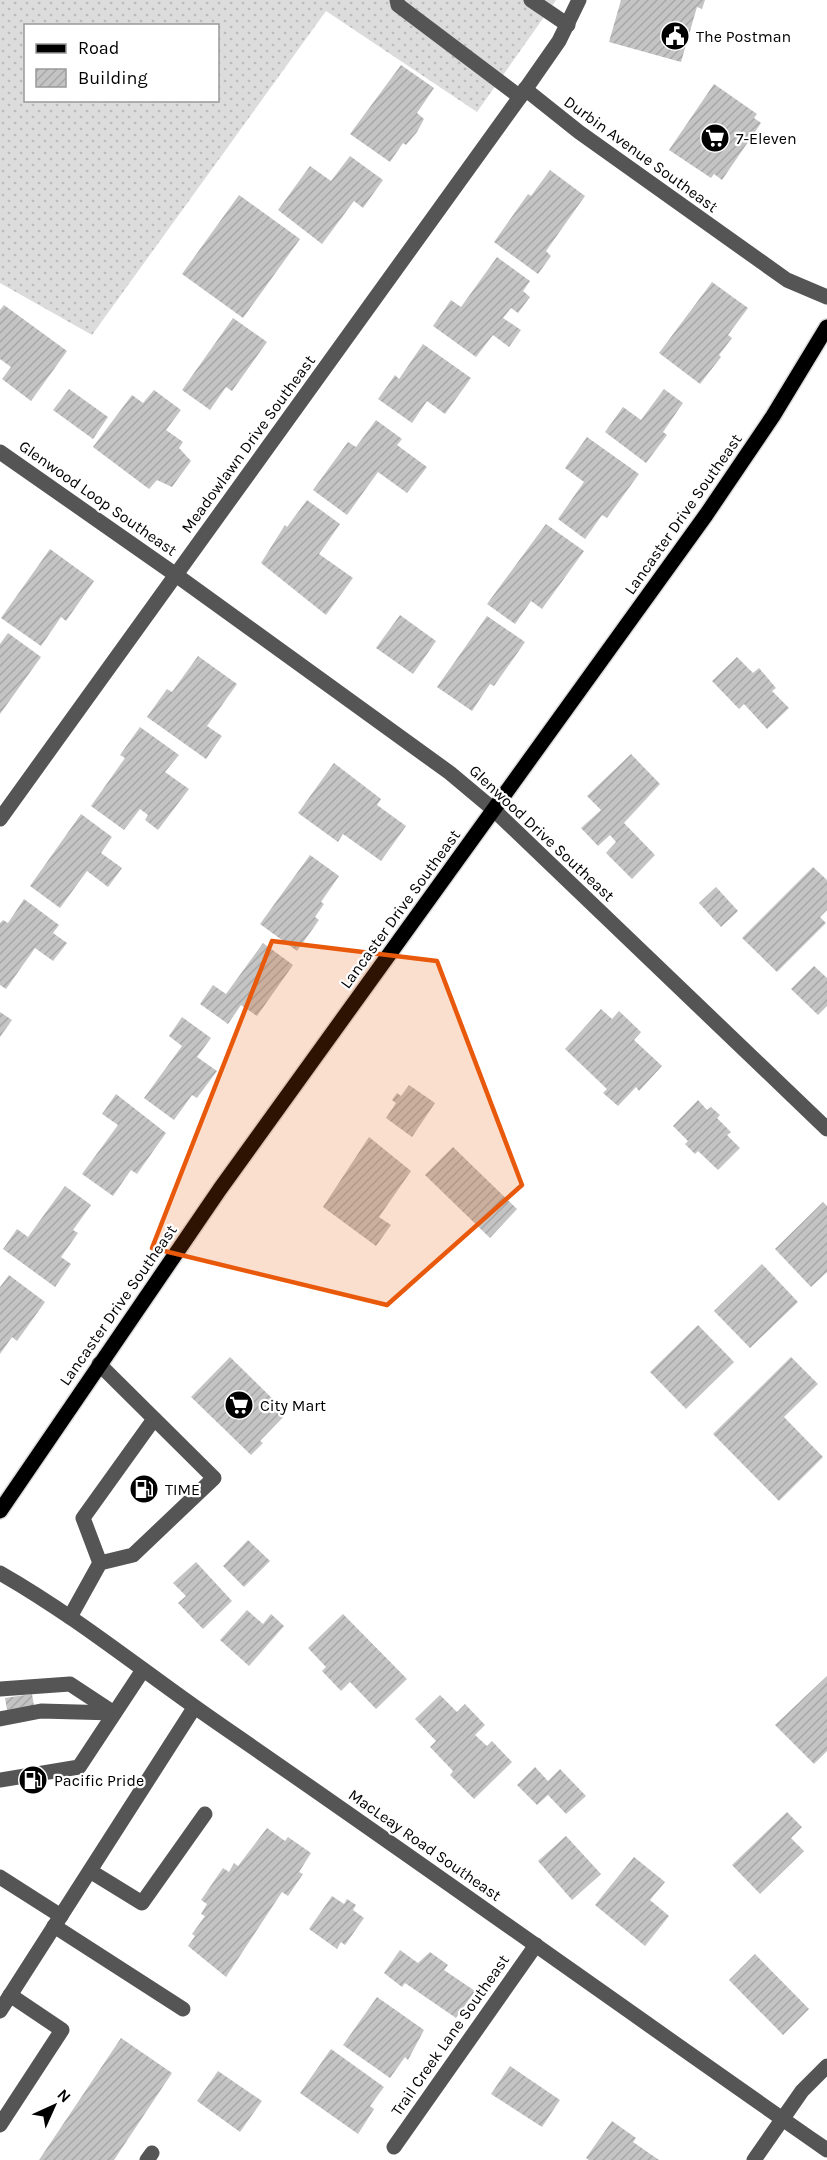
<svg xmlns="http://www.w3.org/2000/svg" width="827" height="2160" viewBox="0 0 827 2160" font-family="Karla,sans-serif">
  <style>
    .grass { fill: url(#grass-dots); fill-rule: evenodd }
    .building { fill: url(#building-hatch) }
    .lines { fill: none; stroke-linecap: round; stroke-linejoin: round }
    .major-casing { stroke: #dbdbdb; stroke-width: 18 }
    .minor { stroke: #555; stroke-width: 15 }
    .major { stroke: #000; stroke-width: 15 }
    .marked { fill: #e8590c; fill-opacity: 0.2; stroke: #e8590c; stroke-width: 4.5; stroke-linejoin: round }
    .labels { text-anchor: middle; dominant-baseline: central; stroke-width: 4.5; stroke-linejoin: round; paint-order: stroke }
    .poi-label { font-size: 16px; fill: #000; stroke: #fff; text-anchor: start }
    .street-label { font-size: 16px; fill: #000; stroke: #fff }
  </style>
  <defs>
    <pattern id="grass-dots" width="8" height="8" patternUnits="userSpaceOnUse" patternTransform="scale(1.5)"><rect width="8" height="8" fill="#dcdcdc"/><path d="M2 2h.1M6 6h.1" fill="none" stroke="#bbb" stroke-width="1.8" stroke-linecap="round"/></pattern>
    <pattern id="building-hatch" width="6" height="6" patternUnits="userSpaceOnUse" patternTransform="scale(1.5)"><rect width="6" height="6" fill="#c4c4c4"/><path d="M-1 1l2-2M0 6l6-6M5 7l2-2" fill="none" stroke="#a7a7a7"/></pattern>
  </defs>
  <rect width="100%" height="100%" fill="#fff"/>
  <path class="grass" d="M0,0H556L477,112L326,11L92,335L0,283ZM26,26H218V100H26Z"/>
  <g class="building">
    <path d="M621,0H705L702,9L697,7L681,62L609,42Z"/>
    <path d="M401,65L434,88L417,113L424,119L417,132L406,145L403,143L390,162L350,134Z"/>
    <path d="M714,84L757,114L754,118L761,123L722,180L714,174L711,178L669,150Z"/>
    <path d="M350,156L383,180L363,208L354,201L322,244L278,210L310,166L331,181Z"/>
    <path d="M550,170L585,196L546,251L551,256L538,274L494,242L528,194L531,196Z"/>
    <path d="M239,195L300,239L243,318L182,274Z"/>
    <path d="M497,257L530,281L523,291L530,297L518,313L511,308L503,318L521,330L509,347L493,335L476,357L433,326L451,300L461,307Z"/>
    <path d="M712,282L748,308L728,335L732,338L719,355L721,357L700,384L659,353Z"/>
    <path d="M4,305L67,351L31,401L2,379L11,367L0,359V310Z"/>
    <path d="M233,318L267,342L232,391L226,387L210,410L182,390Z"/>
    <path d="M423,344L471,378L445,414L427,401L412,423L378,399L395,375L399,379Z"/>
    <path d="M69,389L108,417L93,439L53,410Z"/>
    <path d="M664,389L683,403L663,432L667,435L646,463L605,432L623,407L641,420Z"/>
    <path d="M154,390L181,410L166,430L183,442L179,448L191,461L172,487L157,480L149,489L93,447L132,395L143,403Z"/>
    <path d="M376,420L402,439L397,445L427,467L407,493L378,472L347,515L313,490L348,442L356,447Z"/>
    <path d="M587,437L639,474L607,518L602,515L585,539L558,519L584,482L565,468Z"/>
    <path d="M307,500L340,524L319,554L353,578L326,615L261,563L285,525L287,527Z"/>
    <path d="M546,524L584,551L542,609L531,601L515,624L487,604Z"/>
    <path d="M50,549L94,581L66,621L61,617L41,646L1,618Z"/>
    <path d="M400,615L436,641L413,674L376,648Z"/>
    <path d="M487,616L525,642L494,686L490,684L472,711L437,687Z"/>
    <path d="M8,633L41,657L0,714V644Z"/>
    <path d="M198,656L237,684L207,726L222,736L206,759L147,717L167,689L172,692Z"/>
    <path d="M737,657L753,673L759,668L776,688L772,691L789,708L767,729L744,704L739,709L712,681Z"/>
    <path d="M140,727L179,755L165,772L189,789L158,830L145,820L148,815L140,809L124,830L91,806L125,758L120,755Z"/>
    <path d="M631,754L660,784L624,823L655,855L632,879L606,853L616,842L610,835L598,846L581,828L601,810L587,796Z"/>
    <path d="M334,763L381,799L377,805L406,826L381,861L343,834L338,842L298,813Z"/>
    <path d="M81,814L112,837L101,853L122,868L108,887L87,871L60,908L30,886Z"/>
    <path d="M310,855L339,876L321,902L324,904L315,917L319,920L297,951L260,924Z"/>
    <path d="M813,867L827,880V910L820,917L826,923L777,972L742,938Z"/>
    <path d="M716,887L738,911L721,927L699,903Z"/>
    <path d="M24,899L59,925L53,933L67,943L53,961L35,948L6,989L0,985V923L3,920L8,923Z"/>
    <path d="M263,943L293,965L257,1016L241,1005L228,1024L200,1004L213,985L226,994Z"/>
    <path d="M814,966L827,978V1006L818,1015L791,989Z"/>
    <path d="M601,1009L612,1019L619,1011L641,1032L634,1040L662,1066L639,1091L636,1087L618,1106L603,1093L607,1089L565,1049Z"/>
    <path d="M0,1012L12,1020L0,1037Z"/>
    <path d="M182,1017L211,1038L197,1057L217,1071L197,1098L192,1095L174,1120L144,1098L182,1046L169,1036Z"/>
    <path d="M409,1085L435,1103L412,1137L386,1118L396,1103L392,1100L397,1093L401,1096Z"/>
    <path d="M116,1094L166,1133L137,1174L131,1170L113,1196L82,1174L118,1125L102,1114Z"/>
    <path d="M698,1100L707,1110L711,1107L720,1115L717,1118L731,1132L727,1135L740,1148L718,1170L698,1151L695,1154L685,1144L688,1141L673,1126Z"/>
    <path d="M369,1137L411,1171L379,1217L391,1225L376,1246L323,1207Z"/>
    <path d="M453,1147L517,1209L490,1238L425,1175Z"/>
    <path d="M65,1186L91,1205L73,1230L78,1233L61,1257L71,1264L55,1287L3,1249L17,1229L28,1237Z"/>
    <path d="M823,1202L827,1206V1272L811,1287L775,1249Z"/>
    <path d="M762,1264L798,1302L750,1348L714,1311Z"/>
    <path d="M9,1275L45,1302L17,1341L12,1337L0,1354V1287Z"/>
    <path d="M698,1325L734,1362L686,1409L650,1372Z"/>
    <path d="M230,1357L287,1413L260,1441L263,1443L251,1455L191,1397Z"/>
    <path d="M791,1357L818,1384L784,1417L823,1457L779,1501L713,1434Z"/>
    <path d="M248,1540L270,1561L244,1587L223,1566Z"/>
    <path d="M196,1562L232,1601L203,1629L178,1603L186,1596L173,1583Z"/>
    <path d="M247,1610L263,1624L271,1614L284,1626L249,1666L220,1640Z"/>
    <path d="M343,1614L407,1679L376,1709L350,1682L341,1691L322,1671L326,1667L308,1648Z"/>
    <path d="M827,1676V1751L814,1764L775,1725Z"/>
    <path d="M32,1694L34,1706L7,1710L5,1698Z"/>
    <path d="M440,1695L457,1712L465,1704L485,1725L475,1735L487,1746L492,1741L512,1762L474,1799L450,1775L453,1771L430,1747L436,1741L415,1719Z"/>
    <path d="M535,1767L548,1781L560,1769L586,1796L566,1814L548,1795L537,1805L517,1785Z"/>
    <path d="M787,1812L802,1827L791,1838L804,1851L760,1894L732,1865Z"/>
    <path d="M267,1828L285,1841L288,1837L311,1853L299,1872L303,1874L288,1896L282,1892L226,1977L188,1946L195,1936L192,1934L205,1916L201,1914L207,1904L201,1900L223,1868L229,1872L234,1863L238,1866Z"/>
    <path d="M566,1836L601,1874L572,1900L538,1861Z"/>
    <path d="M634,1857L665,1882L650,1900L669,1916L645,1946L595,1905Z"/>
    <path d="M332,1896L344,1904L347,1899L356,1905L353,1910L364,1918L345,1945L341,1942L337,1949L309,1929Z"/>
    <path d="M400,1950L418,1963L430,1952L448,1965L444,1970L475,1991L456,2018L405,1983L402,1987L384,1973Z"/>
    <path d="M755,1954L809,2009L783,2035L729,1980Z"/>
    <path d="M377,1997L424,2030L408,2060L405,2057L390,2078L343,2045Z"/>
    <path d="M121,2038L172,2073L114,2160H39Z"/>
    <path d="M331,2049L384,2087L370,2106L374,2109L358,2134L300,2093Z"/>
    <path d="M510,2066L560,2100L542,2127L491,2094Z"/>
    <path d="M218,2071L262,2101L240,2132L197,2101Z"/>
    <path d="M612,2121L636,2138L633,2142L659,2160H589L586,2158Z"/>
  </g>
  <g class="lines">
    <g class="major-casing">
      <path id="major" d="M0,1511L220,1189L706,515L773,416L827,327"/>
    </g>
    <g class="minor">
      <path d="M397,0L398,5L520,97"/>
      <path d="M531,0L568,25"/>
      <path d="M525,89L579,132L787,280L827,297"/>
      <path d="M0,452L176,575L450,773L493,809L827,1129"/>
      <path d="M0,819L520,97L559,41L579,0"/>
      <path d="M100,1563L83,1518L154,1419"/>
      <path d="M0,1573C79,1618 150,1677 225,1728C427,1867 626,2010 827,2150"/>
      <path d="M70,1617L100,1563L133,1555L214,1478L99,1364"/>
      <path d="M0,1689L70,1684L114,1713"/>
      <path d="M0,1719L41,1711L114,1713"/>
      <path d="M0,1780L79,1767L143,1670"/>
      <path d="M90,1871L142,1903L205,1814"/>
      <path d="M0,1877L61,1916"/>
      <path d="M54,1926L183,2009"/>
      <path d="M0,2011L194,1708"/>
      <path d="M0,2125L62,2030L10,1995"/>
      <path d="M394,2147L536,1945"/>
      <path d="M147,2160L152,2153"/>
      <path d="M754,2160L802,2091L827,2066"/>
    </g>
    <use href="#major" class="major"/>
  </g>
  <path class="marked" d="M272,941L437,961L522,1185L387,1305L152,1248Z"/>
  <defs>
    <g id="civic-disc" transform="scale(1.5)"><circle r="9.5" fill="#000" stroke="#fff"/><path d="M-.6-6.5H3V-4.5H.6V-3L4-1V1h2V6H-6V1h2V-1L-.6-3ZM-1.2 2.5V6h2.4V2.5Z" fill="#fff"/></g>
    <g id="supermarket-disc" transform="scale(1.5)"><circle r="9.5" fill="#000" stroke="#fff"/><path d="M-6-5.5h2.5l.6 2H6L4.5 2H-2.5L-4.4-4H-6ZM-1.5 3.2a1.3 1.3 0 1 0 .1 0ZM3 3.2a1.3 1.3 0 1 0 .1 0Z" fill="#fff"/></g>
    <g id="fuel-disc" transform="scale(1.5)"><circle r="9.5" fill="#000" stroke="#fff"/><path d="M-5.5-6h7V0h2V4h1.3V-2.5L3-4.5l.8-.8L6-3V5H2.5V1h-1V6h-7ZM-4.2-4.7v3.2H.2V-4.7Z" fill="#fff"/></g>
  </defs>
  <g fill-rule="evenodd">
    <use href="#civic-disc" x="675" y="36"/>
    <use href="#supermarket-disc" x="715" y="138"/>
    <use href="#supermarket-disc" x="239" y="1405"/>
    <use href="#fuel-disc" x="144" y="1489"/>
    <use href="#fuel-disc" x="33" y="1780"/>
  </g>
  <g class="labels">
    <g class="poi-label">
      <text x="696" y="36">The Postman</text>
      <text x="736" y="138">7-Eleven</text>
      <text x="260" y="1405">City Mart</text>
      <text x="165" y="1489">TIME</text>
      <text x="54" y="1780">Pacific Pride</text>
    </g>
    <g class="street-label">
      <text transform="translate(641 154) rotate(36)">Durbin Avenue Southeast</text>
      <text transform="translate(248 444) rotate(-54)">Meadowlawn Drive Southeast</text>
      <text transform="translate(98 498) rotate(35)">Glenwood Loop Southeast</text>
      <text transform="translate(683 514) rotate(-55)">Lancaster Drive Southeast</text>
      <text transform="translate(542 833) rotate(43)">Glenwood Drive Southeast</text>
      <text transform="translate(400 909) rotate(-54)">Lancaster Drive Southeast</text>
      <text transform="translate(118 1305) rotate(-55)">Lancaster Drive Southeast</text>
      <text transform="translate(425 1845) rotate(35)">MacLeay Road Southeast</text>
      <text transform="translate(450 2035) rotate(-55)">Trail Creek Lane Southeast</text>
    </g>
  </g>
  <rect x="24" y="24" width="195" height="78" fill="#ffffff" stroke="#999999" stroke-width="1.5"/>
  <rect x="36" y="44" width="30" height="9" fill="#000000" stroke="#999999" stroke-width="1.5"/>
  <text x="78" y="54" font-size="18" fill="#000000">Road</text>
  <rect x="36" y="69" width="30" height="18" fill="url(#building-hatch)" stroke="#999999" stroke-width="1.5"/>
  <text x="78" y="84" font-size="18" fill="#000000">Building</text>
  <g transform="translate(54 2106) rotate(45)" stroke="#ffffff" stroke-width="4.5" paint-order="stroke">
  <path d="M0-4.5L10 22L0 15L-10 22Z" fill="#000000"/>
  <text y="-9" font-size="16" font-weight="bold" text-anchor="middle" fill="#000000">N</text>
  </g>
</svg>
